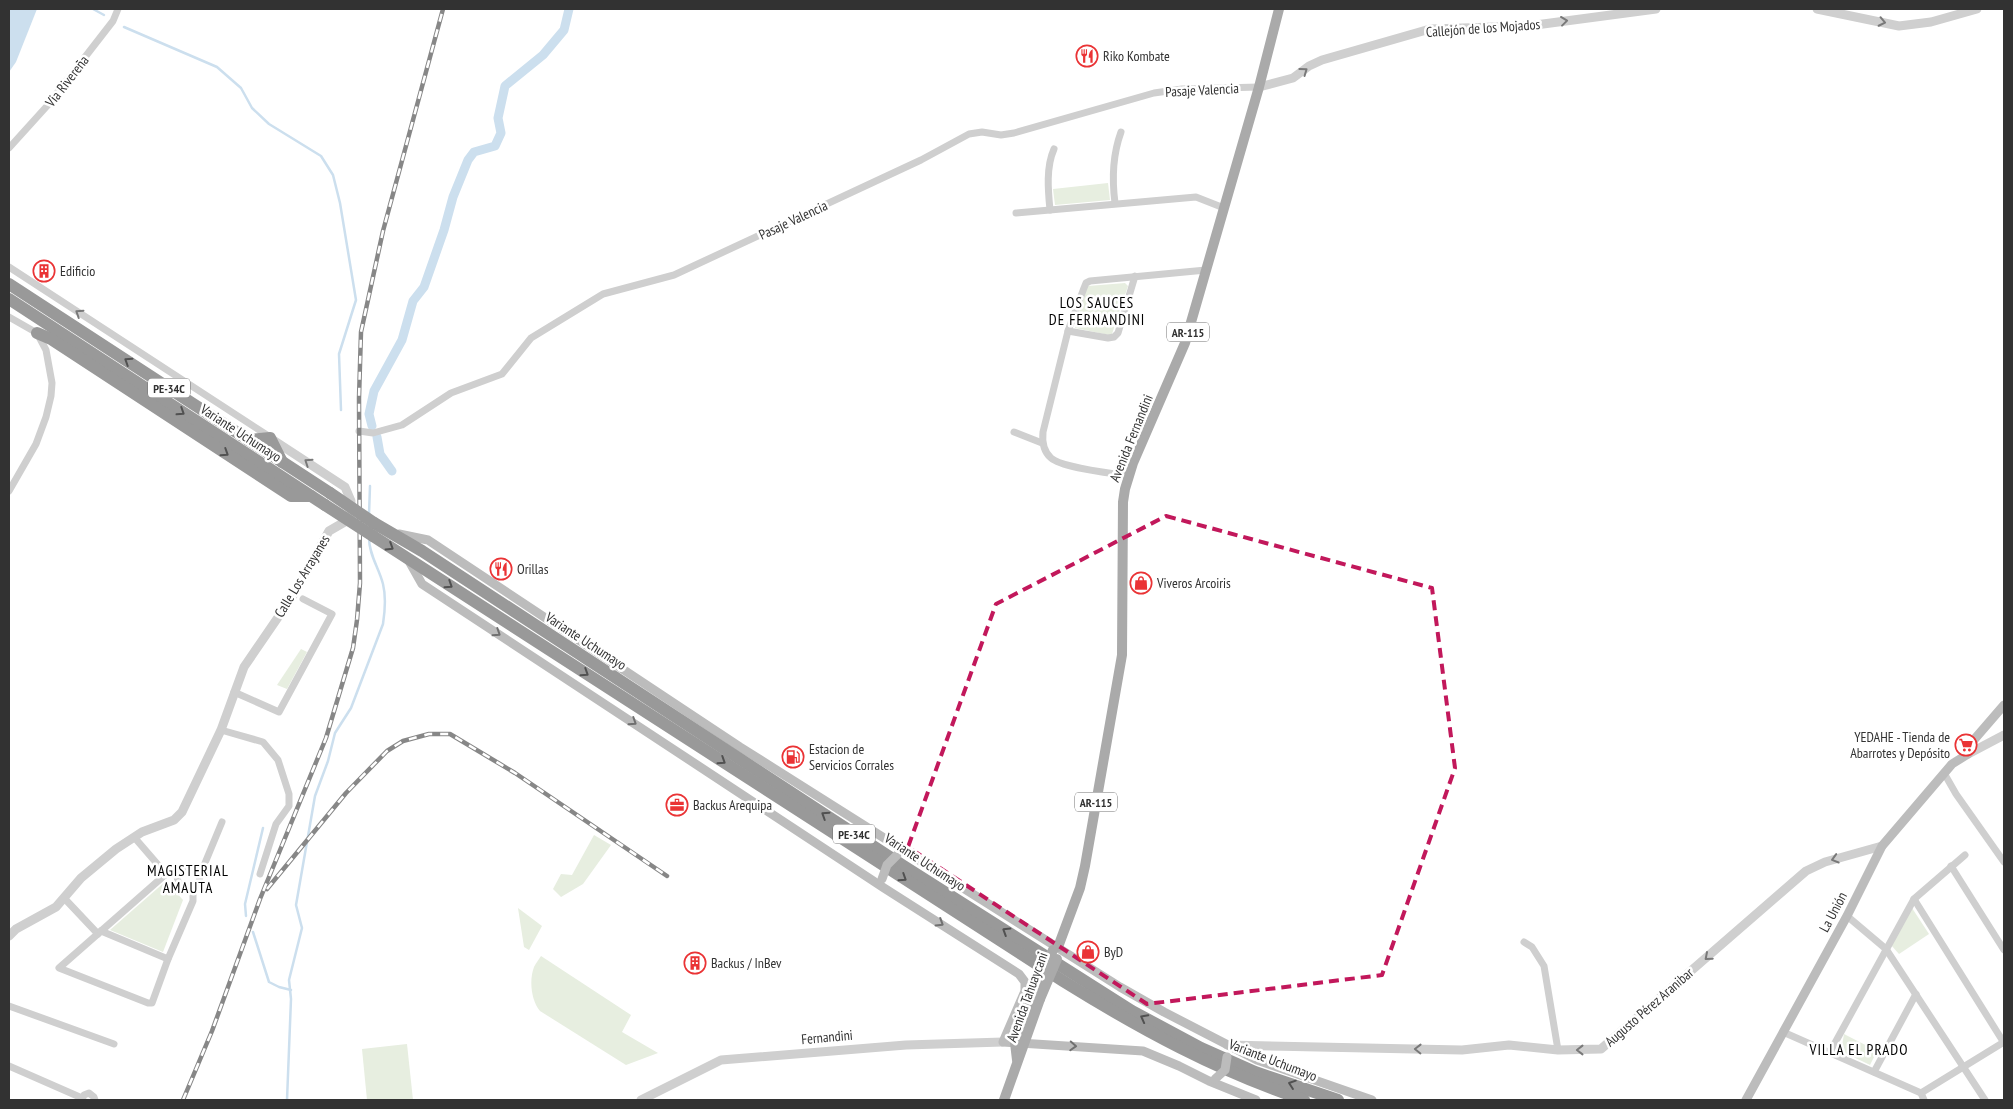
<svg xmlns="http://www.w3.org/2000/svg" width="2013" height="1109" viewBox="0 0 2013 1109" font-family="'PT Sans Narrow',sans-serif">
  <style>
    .green { fill: #e7eee0 }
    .water { fill: #ccdfee }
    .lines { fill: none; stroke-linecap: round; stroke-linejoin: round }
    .stream { stroke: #ccdfee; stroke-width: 2.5 }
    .canal { stroke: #ccdfee; stroke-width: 9 }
    .minor { stroke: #cfcfcf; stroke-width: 7 }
    .tertiary { stroke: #cfcfcf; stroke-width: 9 }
    .secondary { stroke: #bcbcbc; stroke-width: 9 }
    .primary { stroke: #aaa; stroke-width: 10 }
    .motorway { stroke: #999; stroke-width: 12 }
    .rail-casing { stroke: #878787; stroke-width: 4.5 }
    .rail { stroke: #fff; stroke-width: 2.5; stroke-dasharray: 8; stroke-linecap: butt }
    .secondary-bridge { stroke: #bcbcbc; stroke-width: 9 }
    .primary-bridge { stroke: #aaa; stroke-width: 10 }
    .motorway-bridge { stroke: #999; stroke-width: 12 }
    .oneway { stroke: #797979 }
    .oneway2 { stroke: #515151 }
    .oneway3 { stroke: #707070 }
    .marked { fill: none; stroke: #c2185b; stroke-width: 4; stroke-dasharray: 10 6; stroke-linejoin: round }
    .labels { text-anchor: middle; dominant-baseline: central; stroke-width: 5; stroke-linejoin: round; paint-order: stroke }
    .shield { fill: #fff; stroke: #707070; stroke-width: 1 }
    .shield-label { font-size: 12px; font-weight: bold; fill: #323232 }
    .street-label { font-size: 14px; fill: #323232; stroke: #fff }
    .poi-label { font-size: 14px; fill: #323232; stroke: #fff; text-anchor: start }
    .neighbourhood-label { font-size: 15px; letter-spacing: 1px; fill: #000; stroke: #fff }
  </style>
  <rect width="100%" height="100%" fill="#fff"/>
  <g class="green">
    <path d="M1108,183L1110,200L1055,205L1053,189Z"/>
    <path d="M1125,283L1128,286L1112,334L1109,335L1075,328L1085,288L1088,286Z"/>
    <path d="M301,649L307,652L287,689L277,685Z"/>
    <path d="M594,835L611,845L583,884L561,897L553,889L561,874L572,875Z"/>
    <path d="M166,881L183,900L163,952L110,930Z"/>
    <path d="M518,908L542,926L529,950L524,947Z"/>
    <path d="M1912,908L1929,934L1899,954L1891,945Z"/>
    <path d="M541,956L631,1015L622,1032L658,1053L626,1065L540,1011C531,1000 529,980 534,967C536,963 539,959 541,956Z"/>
    <path d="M1844,1034L1877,1051L1870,1065L1841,1051Z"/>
    <path d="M407,1044L413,1100H367L362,1049Z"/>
  </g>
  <path class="water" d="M9,9H37L16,62L9,72Z"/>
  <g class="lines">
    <g class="stream">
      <path d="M93,9L104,15"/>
      <path d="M124,27L217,67L241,88L252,108L269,124L321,156L333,175L340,203L356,300L339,354L341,410"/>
      <path d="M369,515L370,486"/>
      <path d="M246,916L245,904L263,828"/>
      <path d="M253,932L269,982L279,987L291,990"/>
      <path d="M287,1100L291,999L289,980L302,928L296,905L315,796L328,761L335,733L351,708L383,624C385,611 386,596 383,584C379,568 369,555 369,538"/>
    </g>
    <g class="canal">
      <path d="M372,426L369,414L374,391L402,340L413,301L424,287L444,230L453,197L468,160L474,152L495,146L501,133L498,118L505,86L543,55L564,30L569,9"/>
      <path d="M377,437L380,454L392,471"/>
    </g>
    <g class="minor">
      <path d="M9,148L47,106L113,21L118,9"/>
      <path d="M1115,203C1112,180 1113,154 1121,132"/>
      <path d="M1050,210C1048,190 1046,167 1054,149"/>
      <path d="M1016,213L1196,197L1224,208"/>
      <path d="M9,267L270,437"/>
      <path d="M9,317L37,333L46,350L52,383L51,396L46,417L36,444L9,491"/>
      <path d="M1068,331L1108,338L1114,337L1118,333L1135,276"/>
      <path d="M359,431L373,433L402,425L451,393L502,374L531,338L603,294L674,275L921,160L969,134L982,132L1001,135L1014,133L1154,93L1182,89L1259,87"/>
      <path d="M1014,432L1042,443"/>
      <path d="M1129,476C1112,473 1062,468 1051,458C1043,451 1042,442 1043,432L1068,331L1084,288L1086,283L1090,281L1206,270"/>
      <path d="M234,692L279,712L332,614L303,599"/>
      <path d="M221,730L263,742L278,760L289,794V806L276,824L260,874"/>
      <path d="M1944,773L1956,794L2004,862"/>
      <path d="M134,837L166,874H170"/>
      <path d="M1951,866L2004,950"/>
      <path d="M166,874L59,968L148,1003H152L168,959L193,901V889"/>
      <path d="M200,875C197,870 194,866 188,867C168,869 179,902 199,883L200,875L222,822"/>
      <path d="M65,899L98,934"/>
      <path d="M1914,899L2004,1043"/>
      <path d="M1847,916L1886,949L1985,1100"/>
      <path d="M101,931L168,959"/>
      <path d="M1524,942L1532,947L1544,966L1558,1050"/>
      <path d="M9,1006L114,1044"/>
      <path d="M1783,1032L1921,1093L1924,1100"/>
      <path d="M1830,1052L1914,899L1965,855"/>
      <path d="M9,1066L82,1098"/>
      <path d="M1874,1072L1916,994"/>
      <path d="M1921,1093L2004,1042"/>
      <path d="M82,1100L84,1095L89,1093L94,1097L95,1100"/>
    </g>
    <g class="tertiary">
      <path d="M1817,9L1899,26L1931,22L1977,9"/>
      <path d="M1259,87L1293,78L1309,66L1322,60L1430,29L1528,26L1656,9"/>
      <path d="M1968,754L2004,735"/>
      <path d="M9,936L16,929L56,907L81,878L116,849L142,832L174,820L182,812L221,730L244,667L294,594L329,531L348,520L351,512V501L345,487L270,438"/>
      <path d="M1227,1045L1462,1050L1509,1045L1558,1050L1601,1049L1806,871L1825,862L1882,846"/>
      <path d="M641,1100L721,1060L906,1045L1003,1042"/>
    </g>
    <g class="secondary">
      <path d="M399,534L428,540L740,747L1120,987L1164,1012L1257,1060L1372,1100"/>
      <path d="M409,561L422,584L884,888L1019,974L1025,982V991L1003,1042L1143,1051L1179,1066L1209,1081L1256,1100"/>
      <path d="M1746,1100L1847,916L1882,846L1952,764L1968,754L1966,749L2004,705"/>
    </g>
    <g class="primary">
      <path d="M1058,947L1080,888L1085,866L1122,655L1123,502L1125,489L1133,463L1185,343L1259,87L1279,9"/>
      <path d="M1017,1060L1015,1043L1033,996"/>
      <path d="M1004,1100L1040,999"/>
    </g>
    <g class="motorway">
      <path d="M9,284L330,493"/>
      <path d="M9,299L325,505"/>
      <path d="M37,333L51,339L291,496H311"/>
      <path d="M248,440L270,438L282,462"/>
      <path d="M374,523L422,551L902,865L1132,1011L1201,1048L1255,1072L1338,1100"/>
      <path d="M373,536L1063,981C1142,1030 1216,1070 1304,1100"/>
    </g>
    <g class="rail-casing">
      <g id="rail">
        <path d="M267,889L346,793L387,751L403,741L429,734H450L515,773L667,876"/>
        <path d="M183,1100L212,1031L260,899L326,738L353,648L357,620L360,583L359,398L361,332L383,231L443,9"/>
      </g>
    </g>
    <use href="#rail" class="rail"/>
    <g class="secondary-bridge">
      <path d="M882,879L887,865L897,855"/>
      <path d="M1215,1079L1225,1070L1227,1057"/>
    </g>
    <g class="primary-bridge">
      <path d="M1033,996L1053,950"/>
      <path d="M1040,999L1057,959"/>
    </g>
    <g class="motorway-bridge">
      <path d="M330,493L374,523"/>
      <path d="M325,505L373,536"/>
    </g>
  </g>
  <defs><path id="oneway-chevron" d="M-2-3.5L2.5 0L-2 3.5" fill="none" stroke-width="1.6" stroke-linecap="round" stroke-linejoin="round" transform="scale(1.25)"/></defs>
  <g class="oneway">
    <use href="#oneway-chevron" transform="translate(1564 21) rotate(-7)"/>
    <use href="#oneway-chevron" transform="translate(1882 22) rotate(12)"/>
    <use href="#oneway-chevron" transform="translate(1304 71) rotate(-36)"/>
    <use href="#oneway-chevron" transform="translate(79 313) rotate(-147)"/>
    <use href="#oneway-chevron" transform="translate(308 462) rotate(-146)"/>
    <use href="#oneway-chevron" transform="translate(1835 859) rotate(164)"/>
    <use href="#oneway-chevron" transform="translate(1708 957) rotate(139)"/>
    <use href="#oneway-chevron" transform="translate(1418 1049) rotate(-179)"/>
    <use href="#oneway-chevron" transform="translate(1580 1050) rotate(-180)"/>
  </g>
  <g class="oneway2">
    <use href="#oneway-chevron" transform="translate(128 361) rotate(-147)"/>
    <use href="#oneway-chevron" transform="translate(181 412) rotate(33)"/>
    <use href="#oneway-chevron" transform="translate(225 453) rotate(33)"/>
    <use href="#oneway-chevron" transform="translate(390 547) rotate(32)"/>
    <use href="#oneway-chevron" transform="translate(449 585) rotate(33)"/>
    <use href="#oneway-chevron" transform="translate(585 673) rotate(33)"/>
    <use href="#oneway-chevron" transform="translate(722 761) rotate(33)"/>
    <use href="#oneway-chevron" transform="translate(825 815) rotate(-147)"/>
    <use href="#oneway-chevron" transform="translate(903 878) rotate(33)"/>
    <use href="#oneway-chevron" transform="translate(1006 931) rotate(-148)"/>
    <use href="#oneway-chevron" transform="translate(1144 1018) rotate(-152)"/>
    <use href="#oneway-chevron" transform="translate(1292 1084) rotate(-161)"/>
  </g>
  <g class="oneway3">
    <use href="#oneway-chevron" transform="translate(497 633) rotate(33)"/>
    <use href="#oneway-chevron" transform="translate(633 722) rotate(33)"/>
    <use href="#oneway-chevron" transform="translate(940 923) rotate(32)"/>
    <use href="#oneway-chevron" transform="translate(1073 1046) rotate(3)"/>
  </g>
  <path class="marked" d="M1166,516L1432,588L1455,768L1382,975L1147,1004L908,847L996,604Z"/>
  <defs>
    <g id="restaurant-ring" transform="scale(1.125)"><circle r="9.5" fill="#fff" stroke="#ea3335" stroke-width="1.5"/><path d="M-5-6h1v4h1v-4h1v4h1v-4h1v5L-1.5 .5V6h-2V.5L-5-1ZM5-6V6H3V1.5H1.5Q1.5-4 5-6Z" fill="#ea3335"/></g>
    <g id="building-ring" transform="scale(1.125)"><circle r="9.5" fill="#fff" stroke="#ea3335" stroke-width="1.5"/><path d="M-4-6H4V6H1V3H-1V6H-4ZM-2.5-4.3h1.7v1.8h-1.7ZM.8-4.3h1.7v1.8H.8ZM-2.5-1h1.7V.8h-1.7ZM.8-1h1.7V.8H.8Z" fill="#ea3335"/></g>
    <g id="shop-ring" transform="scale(1.125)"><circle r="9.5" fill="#fff" stroke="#ea3335" stroke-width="1.5"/><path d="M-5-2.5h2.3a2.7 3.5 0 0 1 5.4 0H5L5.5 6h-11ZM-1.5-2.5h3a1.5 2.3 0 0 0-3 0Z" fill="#ea3335"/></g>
    <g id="supermarket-ring" transform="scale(1.125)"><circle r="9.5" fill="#fff" stroke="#ea3335" stroke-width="1.5"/><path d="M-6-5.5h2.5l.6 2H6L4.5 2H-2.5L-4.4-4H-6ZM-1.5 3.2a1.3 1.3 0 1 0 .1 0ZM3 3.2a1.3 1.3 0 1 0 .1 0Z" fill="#ea3335"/></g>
    <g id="fuel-ring" transform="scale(1.125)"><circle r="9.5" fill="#fff" stroke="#ea3335" stroke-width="1.5"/><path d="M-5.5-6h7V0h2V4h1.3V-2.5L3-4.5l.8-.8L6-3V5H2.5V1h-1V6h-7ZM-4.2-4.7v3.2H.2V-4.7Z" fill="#ea3335"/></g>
    <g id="office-ring" transform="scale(1.125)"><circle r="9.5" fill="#fff" stroke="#ea3335" stroke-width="1.5"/><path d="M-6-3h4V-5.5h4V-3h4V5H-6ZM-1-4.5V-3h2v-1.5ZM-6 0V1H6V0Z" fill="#ea3335"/></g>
  </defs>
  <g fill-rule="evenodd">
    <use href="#restaurant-ring" x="1087" y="56"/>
    <use href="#building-ring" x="44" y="271"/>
    <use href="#restaurant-ring" x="501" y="569"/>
    <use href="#shop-ring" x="1141" y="583"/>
    <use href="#supermarket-ring" x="1966" y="745"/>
    <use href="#fuel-ring" x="793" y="757"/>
    <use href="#office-ring" x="677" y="805"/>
    <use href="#shop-ring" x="1088" y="952"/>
    <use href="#building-ring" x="695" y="963"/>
  </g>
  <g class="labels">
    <g class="shield">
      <rect x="1167" y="322.5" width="42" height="19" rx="4"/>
      <rect x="148" y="378.5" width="42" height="19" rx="4"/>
      <rect x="1075" y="792.5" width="42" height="19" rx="4"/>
      <rect x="833" y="824.5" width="42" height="19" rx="4"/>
    </g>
    <g class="shield-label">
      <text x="1188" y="332">AR-115</text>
      <text x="169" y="388">PE-34C</text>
      <text x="1096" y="802">AR-115</text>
      <text x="854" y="834">PE-34C</text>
    </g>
    <g class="street-label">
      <text transform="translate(1483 28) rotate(-4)">Callejón de los Mojados</text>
      <text transform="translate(67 81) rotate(-52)">Via Rivereña</text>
      <text transform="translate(1202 90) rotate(-3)">Pasaje Valencia</text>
      <text transform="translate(793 220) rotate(-25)">Pasaje Valencia</text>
      <text transform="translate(241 433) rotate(33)">Variante Uchumayo</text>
      <text transform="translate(1131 438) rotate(-68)">Avenida Fernandini</text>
      <text transform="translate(302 576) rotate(-59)">Calle Los Arrayanes</text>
      <text transform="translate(586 641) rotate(33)">Variante Uchumayo</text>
      <text transform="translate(925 862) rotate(33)">Variante Uchumayo</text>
      <text transform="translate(1833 912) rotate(-62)">La Unión</text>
      <text transform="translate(1027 997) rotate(-70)">Avenida Tahuaycani</text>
      <text transform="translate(1649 1007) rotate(-41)">Augusto Pérez Aranibar</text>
      <text transform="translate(827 1037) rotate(-5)">Fernandini</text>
      <text transform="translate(1273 1060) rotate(21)">Variante Uchumayo</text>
    </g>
    <g class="poi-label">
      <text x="1103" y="56">Riko Kombate</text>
      <text x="60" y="271">Edificio</text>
      <text x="517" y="569">Orillas</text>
      <text x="1157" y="583">Viveros Arcoiris</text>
      <text x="1950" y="737" text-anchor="end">YEDAHE - Tienda de<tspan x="1950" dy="16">Abarrotes y Depósito</tspan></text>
      <text x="809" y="749">Estacion de<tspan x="809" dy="16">Servicios Corrales</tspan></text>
      <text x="693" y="805">Backus Arequipa</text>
      <text x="1104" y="952">ByD</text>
      <text x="711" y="963">Backus / InBev</text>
    </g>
    <g class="neighbourhood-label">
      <text x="1097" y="302">LOS SAUCES<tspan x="1097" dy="17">DE FERNANDINI</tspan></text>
      <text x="188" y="870">MAGISTERIAL<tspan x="188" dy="17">AMAUTA</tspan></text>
      <text x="1859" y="1049">VILLA EL PRADO</text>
    </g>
  </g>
  <rect width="2013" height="1109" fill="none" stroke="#323232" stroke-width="20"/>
</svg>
